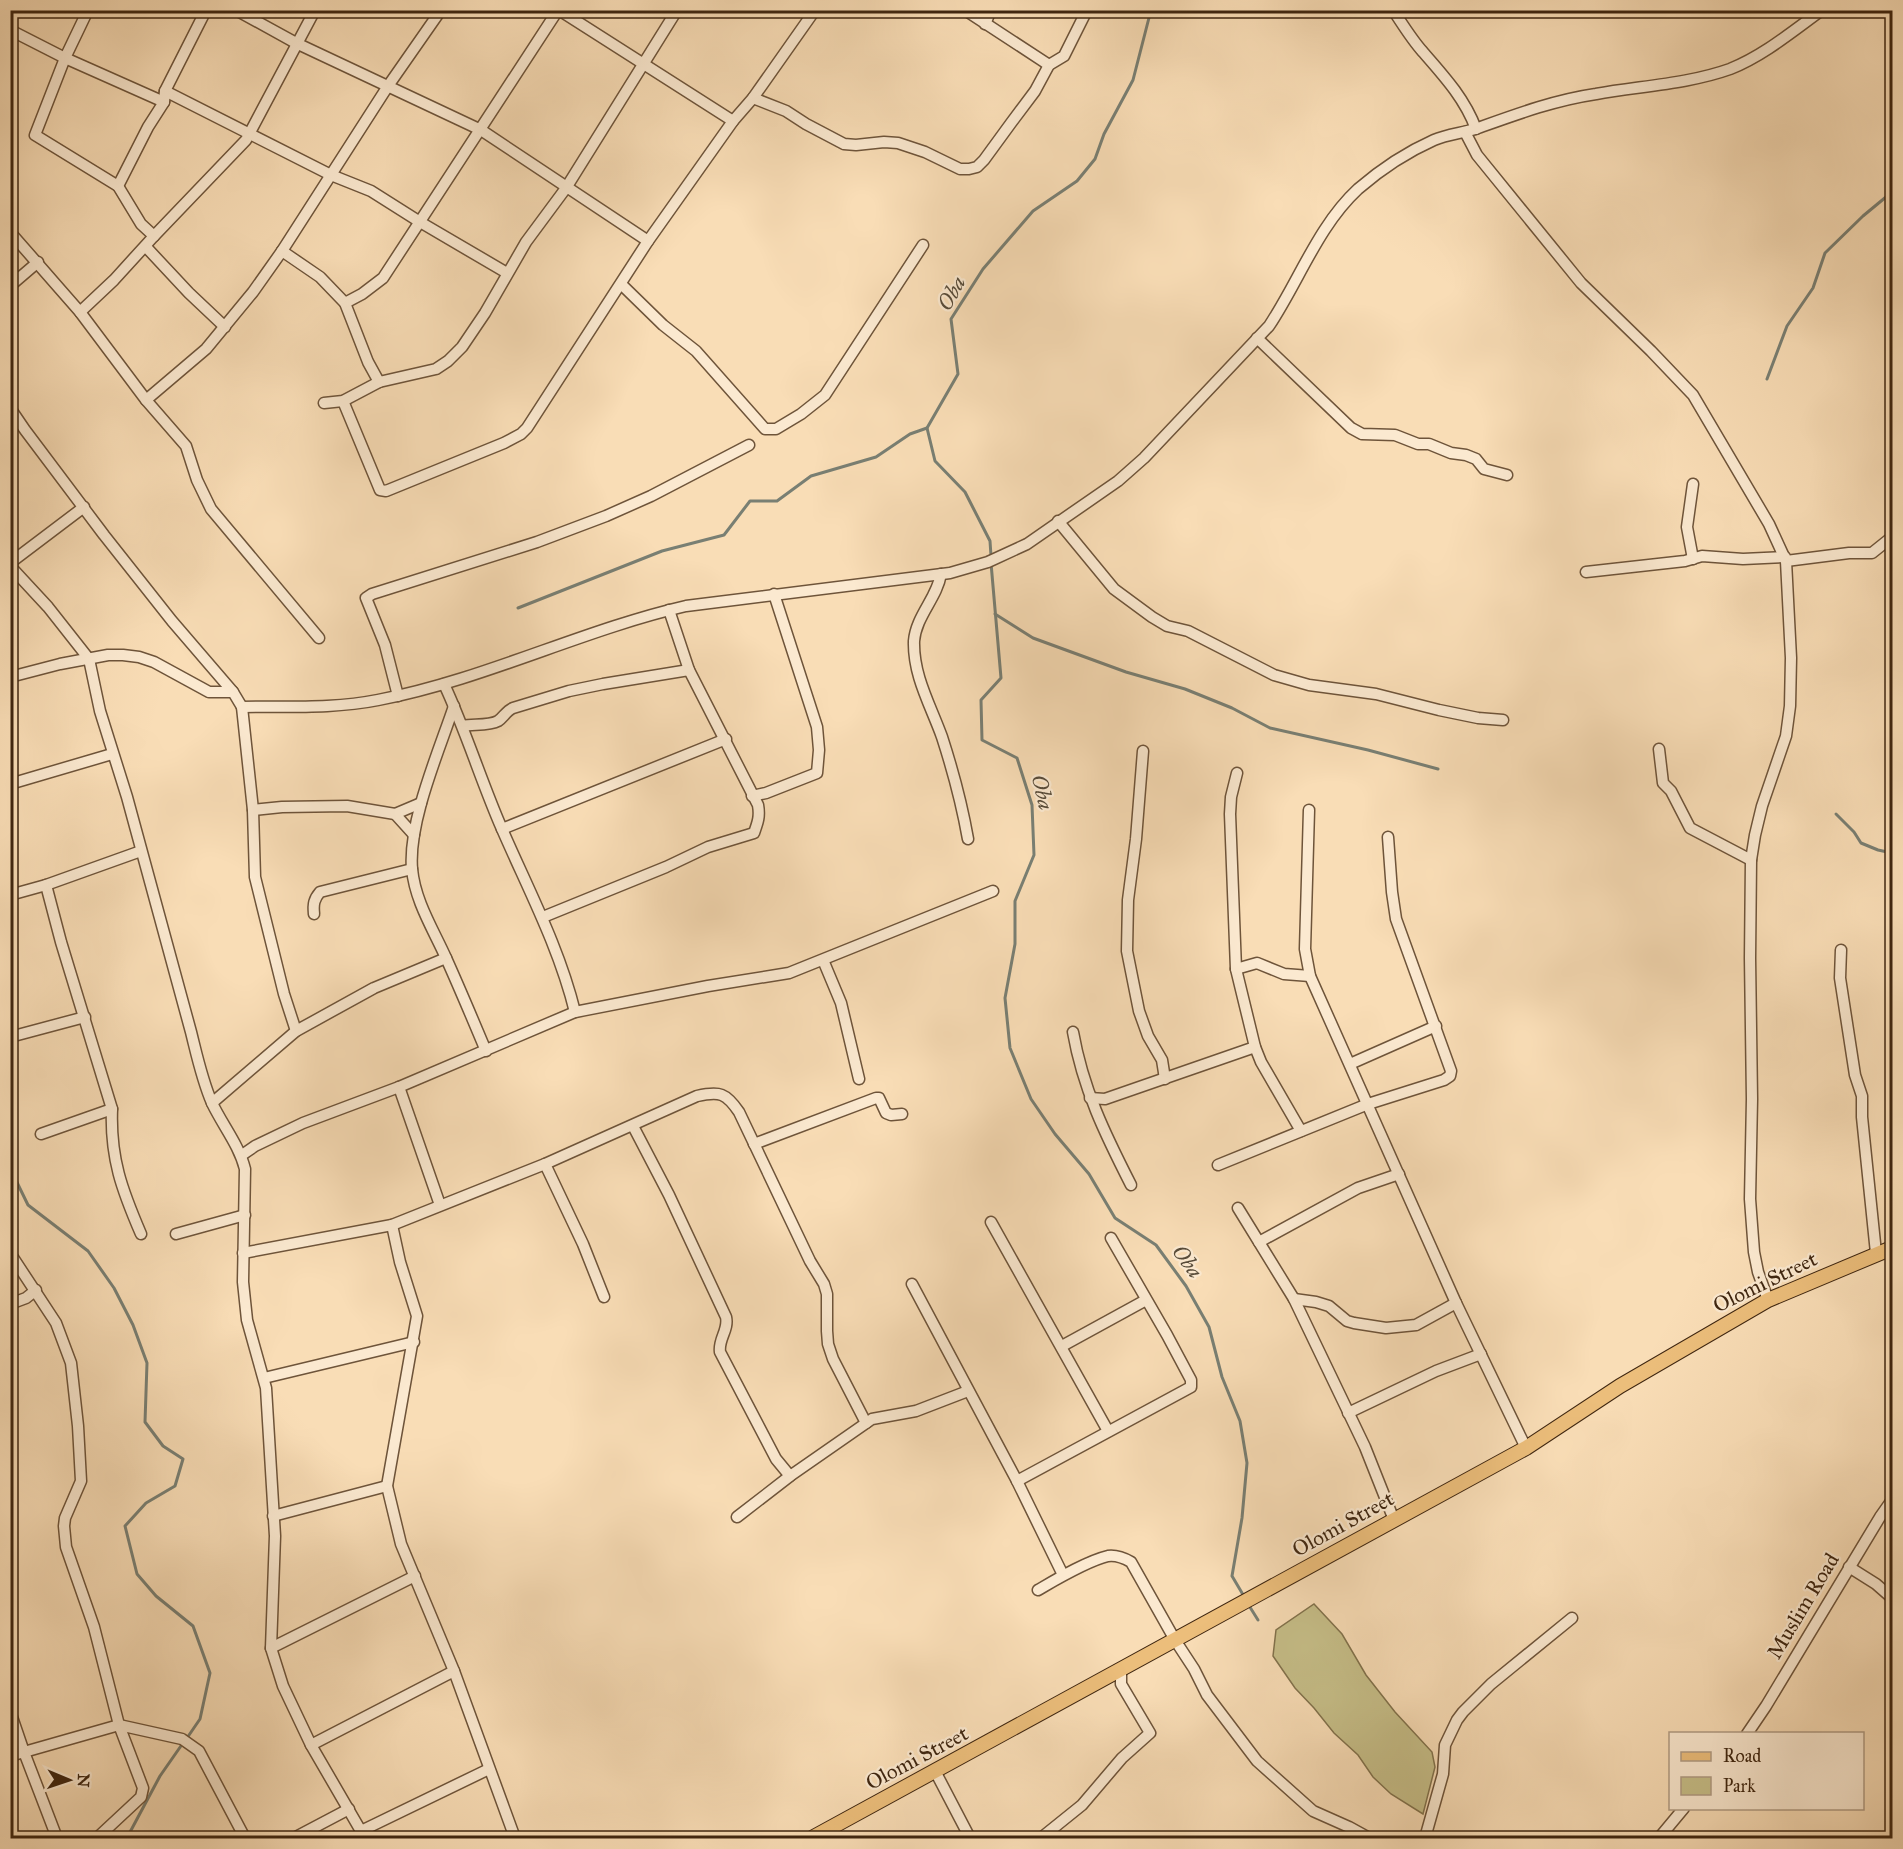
<svg xmlns="http://www.w3.org/2000/svg" width="1903" height="1849" viewBox="0 0 1903 1849" font-family="'IM FELL Great Primer',serif">
  <style>
    .green { fill: #c6be88; stroke: #82724c; stroke-width: 1.5 }
    .lines { fill: none; stroke-linecap: round; stroke-linejoin: round }
    .stream { stroke: #797f73; stroke-width: 3 }
    .minor-casing { stroke: #6e543a; stroke-width: 13 }
    .major-casing { stroke: #3f2610; stroke-width: 16 }
    .minor { stroke: #fbe9d0; stroke-width: 10 }
    .major { stroke: #ecbe7b; stroke-width: 14 }
    .labels { text-anchor: middle; dominant-baseline: central; stroke-width: 4.5; stroke-linejoin: round; paint-order: stroke }
    .street-label { font-size: 21px; fill: #3f2610; stroke: #fbe9d0 }
    .water-label { font-size: 22px; font-style: italic; fill: #574b39; stroke: #fbe9d0 }
  </style>
  <rect width="100%" height="100%" fill="#f9ddb6"/>
  <filter id="stains"><feTurbulence type="fractalNoise" baseFrequency=".00333" numOctaves="4"/><feColorMatrix values="0 0 0 0 .2 0 0 0 0 .09 0 0 0 0 .02 0 0 0 .5 -.17"/></filter>
  <radialGradient id="worn" r=".72"><stop offset=".6" stop-color="#630" stop-opacity="0"/><stop offset="1" stop-color="#630" stop-opacity=".3"/></radialGradient>
  <path class="green" d="M1314,1604L1342,1634L1366,1675L1395,1712L1432,1752L1435,1767L1423,1814L1391,1794L1373,1777L1358,1755L1334,1733L1314,1708L1295,1688L1273,1656L1276,1630Z"/>
  <g class="lines">
    <g class="stream">
      <path d="M1767,379L1787,326L1813,288L1825,253L1863,216L1892,192"/>
      <path d="M991,556L990,541L965,492L935,461L927,428L958,374L951,319L983,269L1033,211L1077,181L1095,159L1104,134L1133,80L1151,10"/>
      <path d="M991,563L1001,678L981,700L982,740L1017,758L1032,805L1034,855L1015,901V944L1005,998L1010,1048L1031,1099L1055,1134L1089,1174L1115,1218L1156,1245L1186,1286L1209,1327L1222,1377L1240,1421L1247,1463L1242,1518L1232,1576L1245,1598"/>
      <path d="M518,608L662,551L724,535L750,501H777L811,476L876,457L910,434L927,428"/>
      <path d="M995,614L1033,638L1126,672L1185,689L1232,708L1270,728L1368,750L1438,769"/>
      <path d="M1836,814L1854,832L1861,843L1878,850L1892,853"/>
      <path d="M10,1168L28,1205L88,1251L114,1288L133,1325L147,1363L145,1422L163,1446L183,1459L175,1486L146,1503L125,1526L137,1574L156,1596L193,1626L210,1673L200,1719L187,1738"/>
      <path d="M1248,1604L1258,1620"/>
      <path d="M124,1838L129,1834L160,1776L183,1743"/>
    </g>
    <g class="minor-casing">
      <g id="minor">
        <path d="M88,10L65,58L35,135L118,186L141,224L154,236"/>
        <path d="M236,10L296,43L481,130L648,241"/>
        <path d="M559,10L733,121"/>
        <path d="M965,10L1049,65"/>
        <path d="M1393,10C1403,25 1412,40 1423,52C1444,76 1465,99 1476,129"/>
        <path d="M1892,10V11"/>
        <path d="M985,24L991,10"/>
        <path d="M10,30L65,58L164,102"/>
        <path d="M165,91L331,175L371,191L420,222L507,273"/>
        <path d="M753,98L786,111L806,124L844,144L856,145L884,142L898,143L925,152L960,169H969L977,167L984,160L1011,123L1035,91L1049,65L1064,56L1087,10"/>
        <path d="M1465,132L1477,155L1581,283L1651,351L1693,395L1769,524L1786,561L1791,658L1790,706L1786,736L1762,806L1755,835L1751,860L1750,958L1752,1099L1750,1199L1754,1252L1758,1272L1768,1300"/>
        <path d="M118,186L148,127L164,102L165,91L206,10"/>
        <path d="M10,232L80,312L146,400L186,446L197,480L211,509L319,638"/>
        <path d="M146,247L189,293L225,327"/>
        <path d="M282,251L320,277L345,303L368,362L379,382"/>
        <path d="M621,284L663,325L696,351L765,429H776L801,414L825,395L923,245"/>
        <path d="M10,286L38,262"/>
        <path d="M345,303L362,294L383,278L558,10"/>
        <path d="M80,312L114,280L154,236L246,140L315,10"/>
        <path d="M1257,338L1351,428L1362,434L1395,435L1418,444H1429L1451,453L1466,455L1476,459L1484,469L1507,475"/>
        <path d="M146,400L206,349L253,292L282,251L388,86L441,10"/>
        <path d="M343,401L380,490L386,491L504,443L521,434L527,428L648,241L733,121L753,98L815,10"/>
        <path d="M324,403L343,401L379,382L436,369L448,361L462,347L485,313L526,242L566,188L677,10"/>
        <path d="M10,408L25,430L104,535L172,621L233,692"/>
        <path d="M1058,521L1114,589L1152,617L1167,626L1188,631L1274,675L1309,685L1376,694L1439,710L1478,718L1503,720"/>
        <path d="M1693,559L1687,527L1693,484"/>
        <path d="M1786,561L1849,553H1872L1892,537"/>
        <path d="M10,563L84,507"/>
        <path d="M10,566L48,607L89,659L100,711L127,797L191,1032C197,1056 202,1080 212,1103C223,1126 239,1145 245,1169L243,1282L247,1320L266,1388L275,1536L271,1648L283,1686L311,1745L365,1838"/>
        <path d="M1586,572L1685,561L1702,556L1743,559L1785,557"/>
        <path d="M941,574C937,598 916,616 914,641C913,676 931,706 942,737C953,771 962,805 968,839"/>
        <path d="M10,677L60,664L108,655H123L139,657L154,662L209,692H233L242,707C287,706 333,709 378,700C483,680 582,630 686,606L950,573L988,562L1027,544L1118,481L1144,458L1269,326C1299,281 1318,226 1358,189C1380,170 1407,152 1434,140C1448,134 1464,133 1478,128C1517,114 1555,100 1596,94C1640,86 1688,84 1730,69C1763,56 1793,31 1822,10"/>
        <path d="M444,684C466,731 481,781 502,829C528,889 559,947 575,1012"/>
        <path d="M398,696L385,645L366,598L372,594L537,542L606,516L651,496L749,445"/>
        <path d="M454,706C439,751 408,822 412,869C415,901 433,929 446,958C460,989 473,1020 486,1051"/>
        <path d="M242,707L253,810L255,877L284,994L296,1031"/>
        <path d="M463,726C473,724 489,726 498,721C504,717 506,711 513,708L569,691L603,684L689,670"/>
        <path d="M1659,749L1663,783L1671,791L1690,828L1751,860"/>
        <path d="M1143,751L1136,839L1128,900L1127,951L1139,1011L1148,1036L1162,1060L1165,1079"/>
        <path d="M1237,773L1231,797L1230,814L1236,969L1255,1047L1261,1062L1301,1131"/>
        <path d="M10,784L112,754"/>
        <path d="M752,796L766,793L817,773L819,750L817,727L774,594"/>
        <path d="M253,810L282,807L347,806L395,814L414,835"/>
        <path d="M1309,810L1305,949L1310,976L1456,1303L1526,1448"/>
        <path d="M395,814L421,803"/>
        <path d="M502,829L726,739"/>
        <path d="M46,885L61,942L112,1109C110,1158 122,1190 141,1234"/>
        <path d="M10,895L46,885L141,851"/>
        <path d="M314,914C313,904 314,899 320,892L412,869"/>
        <path d="M543,917L666,867L708,847L754,833C758,822 760,816 758,805L689,670L669,610"/>
        <path d="M1841,950L1840,978L1855,1075L1862,1096V1117L1876,1253"/>
        <path d="M823,960L841,1003L859,1079"/>
        <path d="M1236,969L1257,963L1284,974L1310,976"/>
        <path d="M1073,1032C1083,1089 1105,1134 1131,1185"/>
        <path d="M10,1037L85,1017"/>
        <path d="M1350,1064L1436,1026"/>
        <path d="M399,1087L440,1205"/>
        <path d="M1090,1098L1105,1099L1255,1047"/>
        <path d="M212,1103L296,1031L374,988L446,958"/>
        <path d="M633,1126L669,1195L726,1317C729,1330 718,1339 720,1352L776,1459L790,1476"/>
        <path d="M41,1134L112,1109"/>
        <path d="M754,1144L876,1098H879L886,1113L891,1115L902,1114"/>
        <path d="M242,1155L255,1146L303,1123L399,1087L575,1012L708,986L789,973L993,891"/>
        <path d="M545,1164L583,1244L604,1297"/>
        <path d="M1218,1165L1368,1104L1444,1080L1450,1076L1451,1071L1396,919L1392,892L1388,837"/>
        <path d="M1238,1208L1294,1299L1365,1447L1394,1520"/>
        <path d="M991,1222L1108,1431"/>
        <path d="M392,1225L400,1262L417,1316L387,1486L401,1544L454,1671L515,1838"/>
        <path d="M176,1234L245,1215"/>
        <path d="M1259,1242L1358,1188L1399,1174"/>
        <path d="M10,1253L56,1323L71,1363L78,1426L81,1481L65,1518L64,1526L66,1547L94,1627L119,1725L143,1788L141,1797L97,1838"/>
        <path d="M243,1253L392,1225L545,1164L697,1096C720,1091 726,1093 739,1112L810,1261L824,1284L827,1294V1331L828,1344L833,1359L866,1423"/>
        <path d="M912,1284L1017,1481L1063,1575"/>
        <path d="M1294,1299L1316,1302L1329,1306L1347,1321L1354,1323L1386,1328L1416,1325L1456,1303"/>
        <path d="M10,1304L26,1298L36,1290"/>
        <path d="M1062,1346L1146,1300"/>
        <path d="M264,1378L414,1342"/>
        <path d="M1348,1413L1436,1371L1481,1354"/>
        <path d="M1017,1481L1191,1387V1380L1167,1335L1111,1238"/>
        <path d="M273,1516L387,1486"/>
        <path d="M737,1517L790,1476L872,1419L916,1411L968,1391"/>
        <path d="M1849,1567L1876,1584L1892,1598"/>
        <path d="M1038,1590C1057,1579 1087,1561 1108,1556C1116,1555 1124,1558 1131,1562L1175,1640L1194,1669L1207,1695L1257,1761L1313,1811L1349,1827L1369,1838"/>
        <path d="M271,1648L415,1576"/>
        <path d="M10,1711L24,1752L57,1838"/>
        <path d="M1747,1734L1766,1706L1880,1517L1892,1500"/>
        <path d="M311,1745L454,1671"/>
        <path d="M10,1756L119,1725L182,1739L199,1751L245,1838"/>
        <path d="M935,1771L970,1838"/>
        <path d="M361,1831L489,1769"/>
        <path d="M294,1838L349,1809"/>
        <path d="M1041,1838L1082,1805L1122,1758L1150,1733L1121,1684V1671"/>
        <path d="M1425,1838L1443,1774L1445,1745L1457,1720L1463,1712L1491,1684L1572,1618"/>
        <path d="M1659,1838L1684,1808"/>
      </g>
    </g>
    <g class="major-casing">
      <path id="major" d="M812,1838L1526,1448L1620,1386L1768,1300L1892,1248"/>
    </g>
    <use href="#minor" class="minor"/>
    <use href="#major" class="major"/>
  </g>
  <g class="labels">
    <g class="street-label">
      <text transform="translate(1765 1282) rotate(-26)">Olomi Street</text>
      <text transform="translate(1343 1524) rotate(-29)">Olomi Street</text>
      <text transform="translate(1803 1606) rotate(-59)">Muslim Road</text>
      <text transform="translate(917 1758) rotate(-28)">Olomi Street</text>
    </g>
    <g class="water-label">
      <text transform="translate(951 293) rotate(-61)">Oba</text>
      <text transform="translate(1043 792) rotate(77)">Oba</text>
      <text transform="translate(1188 1261) rotate(54)">Oba</text>
    </g>
  </g>
  <rect width="1903" height="1849" fill="none" stroke="#f9ddb6" stroke-width="36"/>
  <rect x="12" y="12" width="1879" height="1825" fill="none" stroke="#3f2610" stroke-width="3"/>
  <rect x="18" y="18" width="1867" height="1813" fill="none" stroke="#3f2610" stroke-width="1.5"/>
  <rect x="1669" y="1732" width="195" height="78" fill="#fbe9d0" stroke="#b09b83" stroke-width="1.5"/>
  <rect x="1681" y="1752" width="30" height="9" fill="#ecbe7b" stroke="#b09b83" stroke-width="1.5"/>
  <text x="1723" y="1762" font-size="18" fill="#3f2610">Road</text>
  <rect x="1681" y="1777" width="30" height="18" fill="#c6be88" stroke="#b09b83" stroke-width="1.5"/>
  <text x="1723" y="1792" font-size="18" fill="#3f2610">Park</text>
  <g transform="translate(69 1780) rotate(92)" stroke="#fbe9d0" stroke-width="4.5" paint-order="stroke">
  <path d="M0-4.5L10 22L0 15L-10 22Z" fill="#3f2610"/>
  <text y="-9" font-size="16" font-weight="bold" text-anchor="middle" fill="#3f2610">N</text>
  </g>
  <rect width="100%" height="100%" filter="url(#stains)"/>
  <rect width="100%" height="100%" fill="url(#worn)"/>
</svg>
